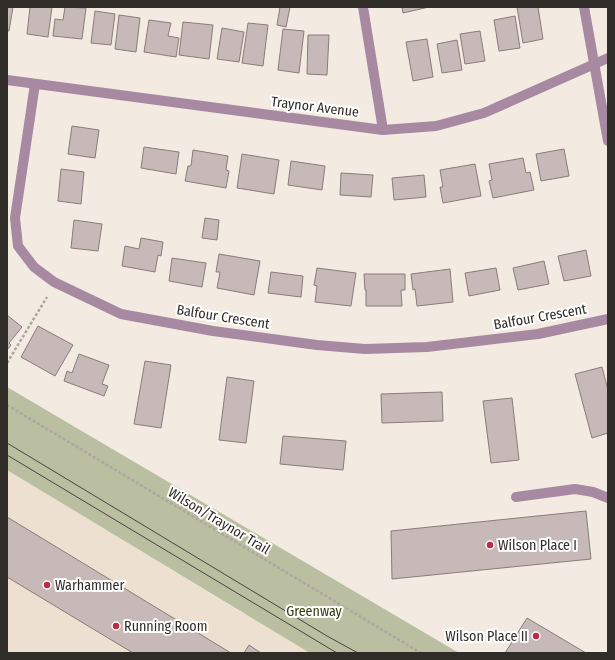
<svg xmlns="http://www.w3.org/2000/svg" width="615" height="660" viewBox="0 0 615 660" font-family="'Fira Sans Condensed',sans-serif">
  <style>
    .built { fill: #ede0d0 }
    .green { fill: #b9bfa0 }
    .building { fill: #c7b9b7; stroke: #897c7a }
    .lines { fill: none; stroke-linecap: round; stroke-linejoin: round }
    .path { stroke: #aea7a0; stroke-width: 2.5; stroke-dasharray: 3 2; stroke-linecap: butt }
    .minor { stroke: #a789a2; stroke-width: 10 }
    .tram { stroke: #484440; stroke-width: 1 }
    .poi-dot { fill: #bc2a45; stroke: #fff; stroke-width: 1.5 }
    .labels { text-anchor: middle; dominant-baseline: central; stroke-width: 4; stroke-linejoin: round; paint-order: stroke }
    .street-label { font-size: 14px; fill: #302d29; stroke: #fff }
    .poi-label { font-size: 14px; fill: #302d29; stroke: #fff; text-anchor: start }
    .park-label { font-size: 14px; fill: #363b0d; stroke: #fff }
  </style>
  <rect width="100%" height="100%" fill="#f3ebe1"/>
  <path class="built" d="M7,470L244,614L382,653H7Z"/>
  <path class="green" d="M7,387L459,653H310L7,470Z"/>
  <g class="building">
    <path d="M7,7H13L9,31H7Z"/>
    <path d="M30,7H52L48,37L27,34Z"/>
    <path d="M65,7L86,8L82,39L53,36L55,19L63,20Z"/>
    <path d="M280,7H290L286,27L277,25Z"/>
    <path d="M402,7H429L403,13Z"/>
    <path d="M517,7H538L543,39L523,43Z"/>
    <path d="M95,11L115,14L111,45L91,43Z"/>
    <path d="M119,15L140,18L136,52L115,49Z"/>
    <path d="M515,16L520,48L499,51L494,20Z"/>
    <path d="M149,20L171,23L168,36L179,38L176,57L144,52Z"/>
    <path d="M183,22L213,25L209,59L179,55Z"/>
    <path d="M248,23L268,25L263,66L242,63Z"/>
    <path d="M222,28L244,32L239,62L217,59Z"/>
    <path d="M283,29L304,31L299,73L278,70Z"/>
    <path d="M480,31L485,61L465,64L460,34Z"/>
    <path d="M308,35H329L327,75L307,74Z"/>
    <path d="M427,39L433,77L413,81L406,42Z"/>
    <path d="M457,40L462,70L442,73L437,44Z"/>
    <path d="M72,126L99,130L95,158L68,154Z"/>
    <path d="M144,147L179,152L176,174L141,168Z"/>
    <path d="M564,149L569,176L541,181L536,154Z"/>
    <path d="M193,150L228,156L226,170L229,171L226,188L185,181L188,166H191Z"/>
    <path d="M242,154L279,160L274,194L237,188Z"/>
    <path d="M523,158L526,173L530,172L534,190L493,198L489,181L492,180L489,164Z"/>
    <path d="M291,161L325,166L322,190L288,185Z"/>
    <path d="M475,164L481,196L443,203L440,187H443L440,170Z"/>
    <path d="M61,169L84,172L81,204L58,201Z"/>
    <path d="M341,173L373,175L371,197L340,195Z"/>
    <path d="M424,175L426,197L394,200L392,178Z"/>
    <path d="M205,218L219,220L217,240L202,238Z"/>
    <path d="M74,220L102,224L98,251L71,248Z"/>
    <path d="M141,238L163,242L161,256L158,255L155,272L122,266L125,246L139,249Z"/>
    <path d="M586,250L591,276L564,281L558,256Z"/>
    <path d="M219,254L260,261L254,295L217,288L220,272H216Z"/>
    <path d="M172,258L206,263L202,287L169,281Z"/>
    <path d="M544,261L549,284L518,290L513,268Z"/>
    <path d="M317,268L356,273L351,306L315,302L317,286L314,285Z"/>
    <path d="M496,268L500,290L469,296L465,273Z"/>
    <path d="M450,269L453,302L417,306L415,289L413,290L411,274Z"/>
    <path d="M271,272L303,276L301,297L268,293Z"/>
    <path d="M364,274H405V290H401L402,306H366V290H365Z"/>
    <path d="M7,315L22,327L9,343L11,345L7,350Z"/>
    <path d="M38,326L73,345L55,376L21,357Z"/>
    <path d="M79,354L109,365L102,384L108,386L104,396L64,381L67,371L72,373Z"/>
    <path d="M145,361L171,365L161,428L134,424Z"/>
    <path d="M602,367L608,390V433L592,438L575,374Z"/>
    <path d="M227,377L254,381L246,443L219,440Z"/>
    <path d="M442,392L443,421L382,423L381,394Z"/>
    <path d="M512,398L519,460L491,463L483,401Z"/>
    <path d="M283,436L346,441L343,470L280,464Z"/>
    <path d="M586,511L591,559L392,579L391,531Z"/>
    <path d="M7,517L231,653H133L7,577Z"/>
    <path d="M527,618L586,653H505Z"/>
    <path d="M249,645L261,653H244Z"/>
  </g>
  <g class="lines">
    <g class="path">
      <path d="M7,363L47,297"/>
      <path d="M7,405L421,653"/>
    </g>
    <g class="minor">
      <path d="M363,7L383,130"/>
      <path d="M584,7L608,141"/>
      <path d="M7,80L383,130L436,126L484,113L608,58"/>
      <path d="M35,84L15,218L18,246L34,267L54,282L121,314L213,331L317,345L365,349L427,347L538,334L608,319"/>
      <path d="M516,497L575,489L593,492L608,498"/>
    </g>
    <g class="tram">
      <path d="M7,443L327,636L358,653"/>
      <path d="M7,455L337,653"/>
    </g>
  </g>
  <g class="poi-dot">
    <circle cx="490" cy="545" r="4"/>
    <circle cx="47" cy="585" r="4"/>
    <circle cx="116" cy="626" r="4"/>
    <circle cx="536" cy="636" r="4"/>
  </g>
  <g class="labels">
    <g class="street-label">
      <text transform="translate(315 107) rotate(7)">Traynor Avenue</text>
      <text transform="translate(223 317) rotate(9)">Balfour Crescent</text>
      <text transform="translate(540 317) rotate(-10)">Balfour Crescent</text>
      <text transform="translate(219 521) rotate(31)">Wilson/Traynor Trail</text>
    </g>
    <g class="poi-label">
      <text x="498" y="545">Wilson Place I</text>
      <text x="55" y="585">Warhammer</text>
      <text x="124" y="626">Running Room</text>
      <text x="528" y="636" text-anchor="end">Wilson Place II</text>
    </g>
    <g class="park-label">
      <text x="314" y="611">Greenway</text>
    </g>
  </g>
  <rect width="615" height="660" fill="none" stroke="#302d29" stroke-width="16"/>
</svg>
